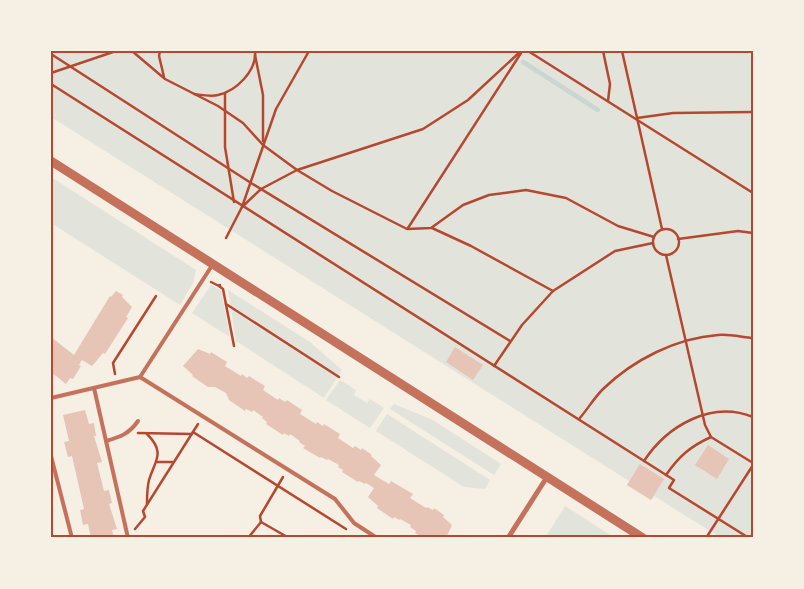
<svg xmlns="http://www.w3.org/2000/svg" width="804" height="589" viewBox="0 0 804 589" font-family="Lora,serif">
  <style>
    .green { fill: #e2e4dc }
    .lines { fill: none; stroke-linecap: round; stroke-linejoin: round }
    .stream { stroke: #c9d6d2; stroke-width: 4.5 }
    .building { fill: #e6c5b7 }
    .path { stroke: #b5482f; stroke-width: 2.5 }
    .service { stroke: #c5725c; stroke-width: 4 }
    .minor { stroke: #c5725c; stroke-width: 5 }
    .tertiary { stroke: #c5725c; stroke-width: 9 }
    .neatline { fill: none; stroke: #b5482f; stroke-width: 2 }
  </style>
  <rect width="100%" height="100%" fill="#f6efe4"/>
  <g class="green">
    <path d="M51,51H753V538H721L654,496L651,500L627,485L629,481L51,117Z"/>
    <path d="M51,177L196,270L193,283L180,305L51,223Z"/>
    <path d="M211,285L221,290L230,337L192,313Z"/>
    <path d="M228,290L310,342L342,370L324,398L236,341Z"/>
    <path d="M340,380L356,390L354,395L367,403L370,399L384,408L370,428L326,400Z"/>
    <path d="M394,404L433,420L501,464L494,475L390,409Z"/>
    <path d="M387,414L490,480L485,489L464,487L376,431Z"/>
    <path d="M565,506L615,538H545Z"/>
  </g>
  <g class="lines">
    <path class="stream" d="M523,62L598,110"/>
  </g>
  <g class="building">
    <path d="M116,291L123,295L122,297L132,307L126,317L128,318L105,354L103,353L92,366L82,360L79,365L81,366L73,379L70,378L66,384L51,372V337L74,355L110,296L111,297Z"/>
    <path d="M455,347L483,365L473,380L446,362Z"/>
    <path d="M198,349L210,354L211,352L227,362L225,366L241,376L242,374L247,378L249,376L265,386L263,390L278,400L279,398L285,402L287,400L302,410L300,414L316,424L317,422L323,426L324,424L340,434L338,438L353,448L355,446L361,450L362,448L372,455L371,456L381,465L374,475L389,484L391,481L413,494L410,498L426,508L427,507L433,510L434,508L444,515L443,517L452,525L446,538L422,537L415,533L416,531L410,527L411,525L400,519L399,520L394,517L393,519L377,508L378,506L368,497L374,488L366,483L365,484L359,481L358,482L342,472L343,470L338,467L339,465L328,459L327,460L321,457L320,458L303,448L305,446L299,442L300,441L290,434L289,436L284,433L283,435L266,424L267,422L262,418L263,417L253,410L252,412L246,409L245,411L229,400L226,393L215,387H208L192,376L193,375L183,366Z"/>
    <path d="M85,410L89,424L94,423L96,436H94L102,462L97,463L104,491L109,490L112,503L109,504L117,529L112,530L114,538H91L88,524L83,525L80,510L84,509L72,456L68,457L64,442L69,441L63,415Z"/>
    <path d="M708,445L729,459L717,479L695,465Z"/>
    <path d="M640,464L664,479L651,500L627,485Z"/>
  </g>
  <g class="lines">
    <g class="path">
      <path d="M132,51L165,79L218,106L243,123L263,145L297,170L332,191L407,229L431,228L463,205L489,195L526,190L566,198L618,226L654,237"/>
      <path d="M160,51L159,56L164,77"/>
      <path d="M528,51L753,193"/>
      <path d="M603,51L610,84L608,101"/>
      <path d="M622,51L662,229"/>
      <path d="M51,54L251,183L510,341"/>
      <path d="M255,55L263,95V141"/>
      <path d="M51,73L116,51"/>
      <path d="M51,84L674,480L669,488L749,538"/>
      <path d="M225,93V147L234,202"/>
      <path d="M194,94C202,95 211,97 218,95C236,91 257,71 255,51"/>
      <path d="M637,118L673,113L753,112"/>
      <path d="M242,207L261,189L297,170L423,129L468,100L521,51"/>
      <path d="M408,228L521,53"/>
      <path d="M432,228L471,246L553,291"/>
      <circle cx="666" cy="242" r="13"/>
      <path d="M226,238L242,207L276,109L309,51"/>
      <path d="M678,239L738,231L753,233"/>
      <path d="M666,255L705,425L711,437L753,463"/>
      <path d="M211,282L219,286L220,285"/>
      <path d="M219,286L223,289L234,346"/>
      <path d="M226,304L339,377"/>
      <path d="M494,366L522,325L553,291L615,251L653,243"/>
      <path d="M115,374L113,363L156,296"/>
      <path d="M579,419C587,410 594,398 603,389C633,360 676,338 718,335C729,334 742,337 753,338"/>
      <path d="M193,432L346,529"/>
      <path d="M138,433L192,434"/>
      <path d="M147,434C166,453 155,460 149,480C147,488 147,496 147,504"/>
      <path d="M644,461C667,426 711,400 753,417"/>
      <path d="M157,462H173"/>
      <path d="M666,475C679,456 691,446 711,437"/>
      <path d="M261,522L260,516L283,477"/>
      <path d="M135,529L145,517L143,511L198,424"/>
      <path d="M248,538L261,522L289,538"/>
      <path d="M706,538L753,465"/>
    </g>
    <g class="service">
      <path d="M140,377L335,499L354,523L377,538"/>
      <path d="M94,388L128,538"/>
      <path d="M51,398L140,377L213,264"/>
      <path d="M106,441C120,437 129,434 138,421"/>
      <path d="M51,456L72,538"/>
    </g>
    <path class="minor" d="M508,538L547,477"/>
    <path class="tertiary" d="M51,161L643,538"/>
  </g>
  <rect width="804" height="589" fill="none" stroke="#f6efe4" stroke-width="105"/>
  <rect x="52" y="52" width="700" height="484" class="neatline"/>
</svg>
